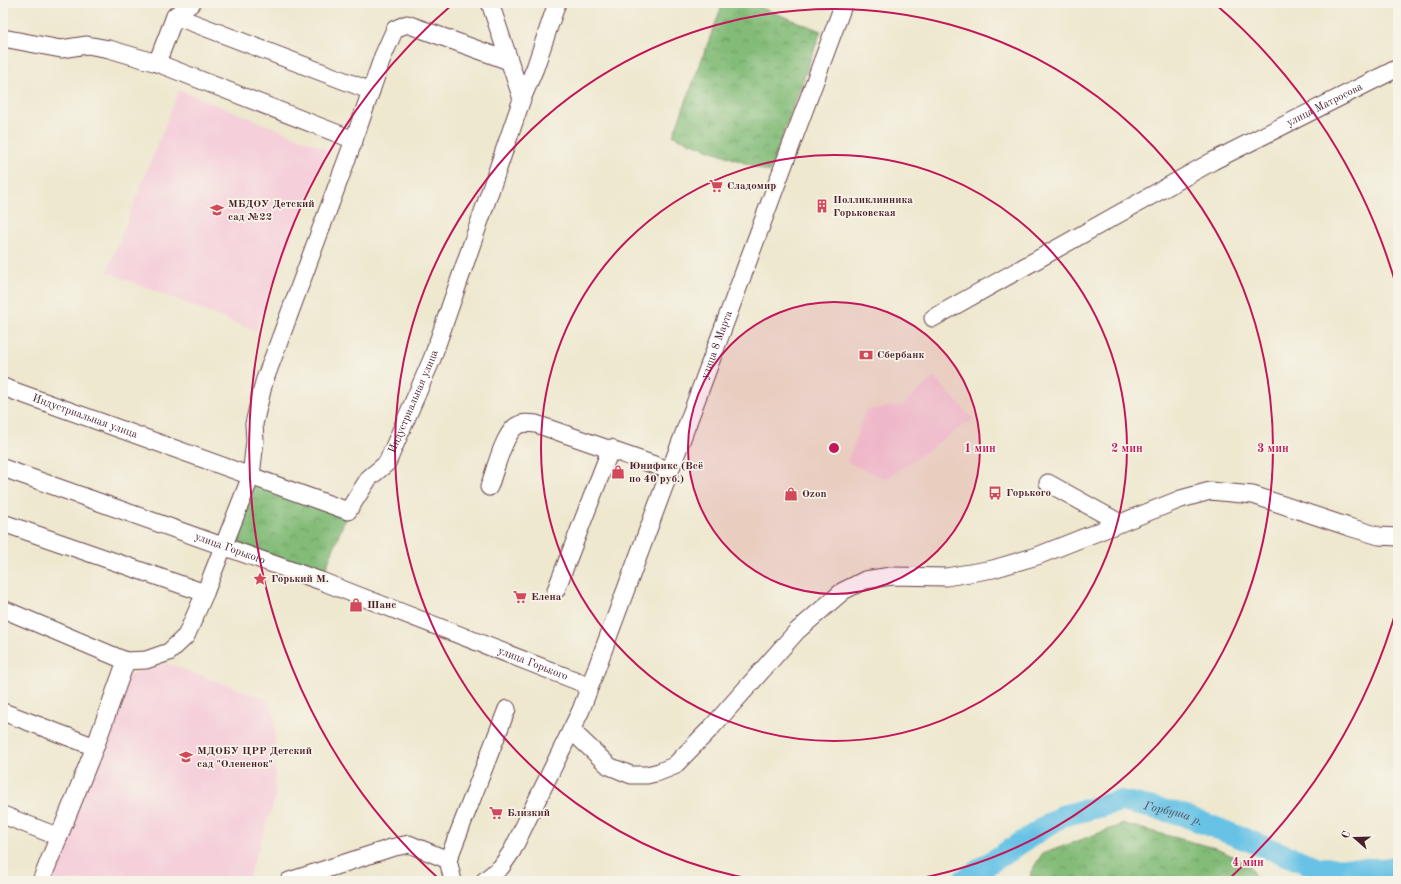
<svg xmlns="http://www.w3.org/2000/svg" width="1401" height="884" viewBox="0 0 1401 884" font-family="'Old Standard TT',serif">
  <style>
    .built { fill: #f5cfda }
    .forest { fill: url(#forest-crowns); stroke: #666e52 }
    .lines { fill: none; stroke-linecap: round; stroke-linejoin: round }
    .river { stroke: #67c2e5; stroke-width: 22 }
    .minor-casing { stroke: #633d44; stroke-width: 19 }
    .minor { stroke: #fff; stroke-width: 17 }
    .ring { fill: none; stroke: #c2185b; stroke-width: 2 }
    .labels { text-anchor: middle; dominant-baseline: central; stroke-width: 3.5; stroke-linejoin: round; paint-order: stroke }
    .street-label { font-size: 11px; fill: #4a1f2b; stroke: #f7f3e8 }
    .poi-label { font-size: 11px; font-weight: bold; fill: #4a1f2b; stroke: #f7f3e8; text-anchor: start }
    .water-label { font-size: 12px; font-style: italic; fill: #535063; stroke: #f7f3e8 }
    .centre { fill: #c2185b; stroke: #f7f3e8; stroke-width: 2 }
    .ring-label { font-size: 12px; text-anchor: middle; font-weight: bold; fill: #c2185b; stroke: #f7f3e8; stroke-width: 3.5; stroke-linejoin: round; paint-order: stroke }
  </style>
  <defs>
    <pattern id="forest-crowns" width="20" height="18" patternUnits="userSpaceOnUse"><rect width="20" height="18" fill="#83bc78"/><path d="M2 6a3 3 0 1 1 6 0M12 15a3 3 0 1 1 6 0" fill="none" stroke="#6d9863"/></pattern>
  </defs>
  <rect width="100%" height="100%" fill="#f7f3e8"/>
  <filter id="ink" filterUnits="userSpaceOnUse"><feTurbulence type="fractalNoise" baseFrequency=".025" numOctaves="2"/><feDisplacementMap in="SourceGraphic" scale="8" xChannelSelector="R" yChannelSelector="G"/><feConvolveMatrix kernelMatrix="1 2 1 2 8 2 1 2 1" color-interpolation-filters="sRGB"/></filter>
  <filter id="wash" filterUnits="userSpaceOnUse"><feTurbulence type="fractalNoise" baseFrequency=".012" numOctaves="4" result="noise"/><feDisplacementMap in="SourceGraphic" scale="16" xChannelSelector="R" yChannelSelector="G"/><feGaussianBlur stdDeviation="0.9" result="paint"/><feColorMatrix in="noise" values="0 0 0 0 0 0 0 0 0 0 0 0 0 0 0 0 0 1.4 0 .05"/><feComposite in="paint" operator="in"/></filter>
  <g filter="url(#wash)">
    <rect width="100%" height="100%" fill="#eee8cf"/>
    <g class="built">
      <path d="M179,90L327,149L255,331L107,272Z"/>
      <path d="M934,377L973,419L886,479L847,462L866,410L903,405Z"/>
      <path d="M166,663L267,699L275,715V800L247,881H51L127,676Z"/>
    </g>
    <g class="forest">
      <path d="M723,3H749L821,31L769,172L673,136Z"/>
      <path d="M251,476L348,511L321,581L225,547Z"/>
      <path d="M1124,824L1219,849L1250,866L1257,881H1030L1031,872L1042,854Z"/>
    </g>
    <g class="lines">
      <path class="river" id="s1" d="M962,881L1062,816L1121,801L1180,814L1319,868L1382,869L1398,867"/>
    </g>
  </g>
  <g filter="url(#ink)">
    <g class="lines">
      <g class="minor-casing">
        <g id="minor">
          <path d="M175,16L192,3"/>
          <path d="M3,38L61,49L87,45L109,49L157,63"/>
          <path d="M522,99L535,68L557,3"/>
          <path d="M354,140L157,63L175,16L371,91"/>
          <path id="s2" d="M933,318L1213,161L1398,68"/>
          <path id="s3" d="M3,387L348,511L369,478L387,463L432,359L522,99L490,3"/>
          <path id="s4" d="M3,468L321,581L590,686"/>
          <path d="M1048,483L1120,523"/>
          <path d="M489,487C495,471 503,437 515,427C522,422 529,423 536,424L669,470"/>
          <path d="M3,523L205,593"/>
          <path d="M556,590L611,448"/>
          <path d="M3,609L126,661"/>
          <path d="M3,712L95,747"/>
          <path d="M572,731L609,766L631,775H647L659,772L674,766L711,728L797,631L843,591L865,580L891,576L946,577L993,569L1037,556L1181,499L1210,491L1253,495L1349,527L1379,536L1398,537"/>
          <path d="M3,815L59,837"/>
          <path d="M41,881L95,747L126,661L146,660L169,652L186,636L205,593L251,476L255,441L254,424L264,382L354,140L383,56L395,29L407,24L509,61"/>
          <path d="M289,881L391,848L409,844L448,860"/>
          <path d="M453,881L448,860L507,709"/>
          <path id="s5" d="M484,881L501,867L512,851L581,710L844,3"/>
        </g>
      </g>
      <use href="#minor" class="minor"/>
    </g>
  </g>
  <circle cx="834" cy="448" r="146" fill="#c2185b" fill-opacity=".12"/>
  <g class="ring">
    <circle cx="834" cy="448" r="146"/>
    <circle cx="834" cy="448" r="293"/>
    <path d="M762 881A439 439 0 1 1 906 881"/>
    <path d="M1398 604A585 585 0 0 1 1229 879M439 879A585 585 0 0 1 454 3M1214 3A585 585 0 0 1 1398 292"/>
  </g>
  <defs>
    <g id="supermarket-bare" transform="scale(1.08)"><path d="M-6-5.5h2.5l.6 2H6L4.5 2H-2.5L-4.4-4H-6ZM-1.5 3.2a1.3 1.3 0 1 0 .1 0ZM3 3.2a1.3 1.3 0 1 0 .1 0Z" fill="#d1495b" stroke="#f7f3e8" stroke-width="2.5" paint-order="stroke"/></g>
    <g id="building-bare" transform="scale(1.08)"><path d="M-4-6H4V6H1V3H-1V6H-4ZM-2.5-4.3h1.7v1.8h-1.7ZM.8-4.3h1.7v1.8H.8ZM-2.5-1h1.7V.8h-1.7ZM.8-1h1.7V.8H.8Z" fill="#d1495b" stroke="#f7f3e8" stroke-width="2.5" paint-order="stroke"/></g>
    <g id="school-bare" transform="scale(1.08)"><path d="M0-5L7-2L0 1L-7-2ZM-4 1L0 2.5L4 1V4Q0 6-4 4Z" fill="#d1495b" stroke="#f7f3e8" stroke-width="2.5" paint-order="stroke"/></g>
    <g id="bank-bare" transform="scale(1.08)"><path d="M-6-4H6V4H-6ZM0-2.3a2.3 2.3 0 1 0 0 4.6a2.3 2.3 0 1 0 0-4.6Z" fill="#d1495b" stroke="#f7f3e8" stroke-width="2.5" paint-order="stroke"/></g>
    <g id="shop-bare" transform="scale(1.08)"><path d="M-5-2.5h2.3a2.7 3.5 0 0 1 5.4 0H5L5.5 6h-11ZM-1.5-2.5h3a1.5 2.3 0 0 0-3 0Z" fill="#d1495b" stroke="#f7f3e8" stroke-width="2.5" paint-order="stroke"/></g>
    <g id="bus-bare" transform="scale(1.08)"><path d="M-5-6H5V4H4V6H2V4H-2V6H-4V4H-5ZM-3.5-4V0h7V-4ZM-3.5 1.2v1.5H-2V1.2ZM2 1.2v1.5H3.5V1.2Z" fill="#d1495b" stroke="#f7f3e8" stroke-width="2.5" paint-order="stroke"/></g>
    <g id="sight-bare" transform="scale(1.08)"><path d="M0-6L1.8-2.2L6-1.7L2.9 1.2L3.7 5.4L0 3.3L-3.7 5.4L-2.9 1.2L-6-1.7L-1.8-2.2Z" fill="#d1495b" stroke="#f7f3e8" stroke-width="2.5" paint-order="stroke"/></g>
  </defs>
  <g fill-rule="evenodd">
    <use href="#supermarket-bare" x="716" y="186"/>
    <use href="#building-bare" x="822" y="206"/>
    <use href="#school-bare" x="217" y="210"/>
    <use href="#bank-bare" x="866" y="355"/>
    <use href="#shop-bare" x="618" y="472"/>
    <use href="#bus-bare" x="995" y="493"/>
    <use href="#shop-bare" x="791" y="494"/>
    <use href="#sight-bare" x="260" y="579"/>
    <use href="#supermarket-bare" x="520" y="597"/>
    <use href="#shop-bare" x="356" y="605"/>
    <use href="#school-bare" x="186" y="757"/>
    <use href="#supermarket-bare" x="496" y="813"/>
  </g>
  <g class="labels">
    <g class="street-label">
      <text stroke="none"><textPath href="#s2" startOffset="446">улица Матросова</textPath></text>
      <text stroke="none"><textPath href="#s5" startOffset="588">улица 8 Марта</textPath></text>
      <text stroke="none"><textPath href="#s3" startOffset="496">Индустриальная улица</textPath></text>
      <text stroke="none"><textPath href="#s3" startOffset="87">Индустриальная улица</textPath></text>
      <text stroke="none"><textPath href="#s4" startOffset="241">улица Горького</textPath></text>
      <text stroke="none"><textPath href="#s4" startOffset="565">улица Горького</textPath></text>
    </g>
    <g class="poi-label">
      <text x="727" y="186">Сладомир</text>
      <text x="833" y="200">Полликлинника<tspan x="833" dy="13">Горьковская</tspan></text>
      <text x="228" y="204">МБДОУ Детский<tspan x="228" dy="13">сад №22</tspan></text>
      <text x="877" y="355">Сбербанк</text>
      <text x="629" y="466">Юнификс (Всё<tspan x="629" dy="13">по 40 руб.)</tspan></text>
      <text x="1006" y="493">Горького</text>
      <text x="802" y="494">Ozon</text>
      <text x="271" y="579">Горький М.</text>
      <text x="531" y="597">Елена</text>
      <text x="367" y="605">Шанс</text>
      <text x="197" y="751">МДОБУ ЦРР Детский<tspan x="197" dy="13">сад "Олененок"</tspan></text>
      <text x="507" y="813">Близкий</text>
    </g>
    <g class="water-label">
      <text stroke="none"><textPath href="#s1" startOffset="234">Горбуша р.</textPath></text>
    </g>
  </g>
  <circle cx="834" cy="448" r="6" class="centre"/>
  <g class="ring-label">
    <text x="980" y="452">1 мин</text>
    <text x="1127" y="452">2 мин</text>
    <text x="1273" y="452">3 мин</text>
    <text x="1248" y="866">4 мин</text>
  </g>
  <rect width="1401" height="884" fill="none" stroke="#f7f3e8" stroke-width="16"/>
  <g transform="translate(1355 838) rotate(290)" stroke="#f7f3e8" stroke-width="3" paint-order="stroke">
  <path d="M0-3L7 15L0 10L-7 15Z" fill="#4a1f2b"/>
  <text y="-6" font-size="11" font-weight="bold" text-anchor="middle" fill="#4a1f2b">С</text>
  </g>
</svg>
